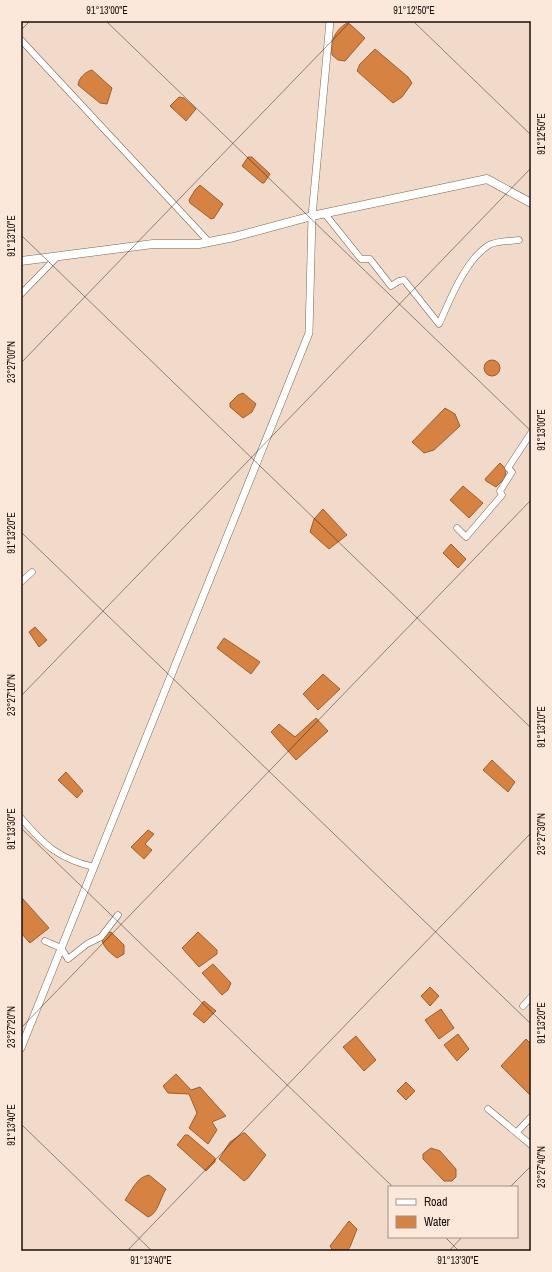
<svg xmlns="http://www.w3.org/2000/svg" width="552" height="1272" viewBox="0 0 552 1272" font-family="'Archivo Narrow',sans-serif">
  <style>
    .water { fill: #d58242; stroke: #9c6031 }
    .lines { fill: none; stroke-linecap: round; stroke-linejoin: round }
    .minor-casing { stroke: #7c6758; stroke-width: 7 }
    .tertiary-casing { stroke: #7c6758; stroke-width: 8 }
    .secondary-casing { stroke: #7c6758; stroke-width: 9 }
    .minor { stroke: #fff; stroke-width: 6 }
    .tertiary { stroke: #fff; stroke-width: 7 }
    .secondary { stroke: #fff; stroke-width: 8 }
    .ticks { fill: none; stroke: #180f0a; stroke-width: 1; stroke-opacity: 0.45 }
    .neatline { fill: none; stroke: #180f0a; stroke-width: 1.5 }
    .ticks-label { font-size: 10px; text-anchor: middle; fill: #180f0a }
  </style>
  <rect width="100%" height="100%" fill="#f2daca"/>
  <g class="water">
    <path d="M347,23L351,25L365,38L345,61L338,60L332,55C330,41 335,30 347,23Z"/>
    <path d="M375,49L408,77L412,83L402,97L393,103L357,71L360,64Z"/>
    <path d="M92,70L112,88L107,104L100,103L78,85C78,79 86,71 92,70Z"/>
    <path d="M179,97L184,98L196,109L186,121L170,106Z"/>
    <path d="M248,157H252L270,174L264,183H262L242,166Z"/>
    <path d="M200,185L223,204L214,218L211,219L190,203L189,200L195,190Z"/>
    <circle cx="492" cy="368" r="8"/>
    <path d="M243,393L256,404L252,412L243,418L230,407V403L238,395Z"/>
    <path d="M445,408L455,414L460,426L434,450L424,453L412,442Z"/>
    <path d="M500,463L506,469L505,478L496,487L486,481L485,479Z"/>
    <path d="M463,486L483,503L469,518L450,500Z"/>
    <path d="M323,509L347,535L329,549L310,532L314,519Z"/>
    <path d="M451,544L466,559L458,568L443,553Z"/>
    <path d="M35,627L47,640L39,647L29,632Z"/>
    <path d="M224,638L260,662L251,674L217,648Z"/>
    <path d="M323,674L340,689L318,710L303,694Z"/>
    <path d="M316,718L328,731L296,760L271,732L279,724L295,737Z"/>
    <path d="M492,760L515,782L508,792L483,770Z"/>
    <path d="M66,772L83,791L77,798L58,780Z"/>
    <path d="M148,830L154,834L145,844L152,850L144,859L131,847Z"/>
    <path d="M22,898L49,928L30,943L21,933Z"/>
    <path d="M111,932L124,945V954L117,958C110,953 104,948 102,940L107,933Z"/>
    <path d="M198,932L217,950V954L199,967L182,948Z"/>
    <path d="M213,964L231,983L228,990L222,995L202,973Z"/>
    <path d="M430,987L439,996L430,1006L421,996Z"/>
    <path d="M204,1001L216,1011L204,1023L193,1014Z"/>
    <path d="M441,1009L454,1028L439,1039L425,1020Z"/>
    <path d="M458,1034L469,1049L457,1061L444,1045Z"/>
    <path d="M356,1036L376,1060L364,1071L343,1047Z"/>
    <path d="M526,1039L531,1044V1096L501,1066Z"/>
    <path d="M176,1074L191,1090L200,1087L226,1116L212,1122L217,1130L208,1144L189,1128L197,1113L189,1094L168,1093L163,1086Z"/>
    <path d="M406,1082L415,1091L406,1100L397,1091Z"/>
    <path d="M243,1133H245L266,1155L248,1178L244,1181L219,1159L230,1142Z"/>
    <path d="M185,1135H188L215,1158V1162L206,1171L177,1145Z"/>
    <path d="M431,1148L440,1151L456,1169V1177L452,1181H444L423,1159V1154Z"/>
    <path d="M149,1175L166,1189C160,1198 158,1214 148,1217L125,1200C132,1190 137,1177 149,1175Z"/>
    <path d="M349,1221L357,1229L350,1247L347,1251H333L330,1246Z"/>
  </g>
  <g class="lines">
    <g class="minor-casing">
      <g id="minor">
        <path d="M21,40L209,242"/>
        <path d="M325,214L361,259H370L391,286L399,281L404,280L439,324C450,300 465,260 489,245C496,241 511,241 519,240"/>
        <path d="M21,294L58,256"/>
        <path d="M457,528L466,537L502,495L500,491L512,472L508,468L531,433"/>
        <path d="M21,582L32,572"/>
        <path d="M21,818C44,845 59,859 94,867"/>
        <path d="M45,941L61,948L68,959L87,944L101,937L118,915"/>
        <path d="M523,1006L531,997"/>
        <path d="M488,1109L531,1145"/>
        <path d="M517,1132L531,1117"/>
      </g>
    </g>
    <g class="tertiary-casing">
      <path id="tertiary" d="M21,1048L309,333L312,216L330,21"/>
    </g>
    <g class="secondary-casing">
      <path id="secondary" d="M21,261L153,244H199L234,237L312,216L487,179L531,203"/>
    </g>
    <use href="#minor" class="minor"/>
    <use href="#tertiary" class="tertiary"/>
    <use href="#secondary" class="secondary"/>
  </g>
  <path class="ticks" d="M106,21L531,431M413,21L531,135M21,30L30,21M21,235L531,728M21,363L351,21M21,532L531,1024M21,696L531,168M21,828L393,1187M21,1028L531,500M21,1124L152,1251M510,1187L531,1166M445,1237L459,1251M127,1251L531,833M449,1251L462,1237"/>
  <rect width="552" height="1272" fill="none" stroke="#fce8db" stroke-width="44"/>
  <rect x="388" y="1186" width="130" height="52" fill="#fce8db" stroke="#a19187"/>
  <rect x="396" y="1199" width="20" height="6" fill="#ffffff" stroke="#a19187"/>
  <text x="424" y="1206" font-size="12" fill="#180f0a">Road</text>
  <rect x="396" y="1216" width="20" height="12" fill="#d58242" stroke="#a19187"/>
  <text x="424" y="1226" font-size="12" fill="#180f0a">Water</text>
  <rect x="22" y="22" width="508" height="1228" class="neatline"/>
  <g class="ticks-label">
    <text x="107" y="14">91°13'00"E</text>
    <text x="414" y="14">91°12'50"E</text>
    <text transform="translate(541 134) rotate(-90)" y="4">91°12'50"E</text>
    <text transform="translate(11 236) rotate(-90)" y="4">91°13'10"E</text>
    <text transform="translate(11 362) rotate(-90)" y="4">23°27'00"N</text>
    <text transform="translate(541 430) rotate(-90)" y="4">91°13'00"E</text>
    <text transform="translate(11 533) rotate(-90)" y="4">91°13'20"E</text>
    <text transform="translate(11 695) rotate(-90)" y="4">23°27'10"N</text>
    <text transform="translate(541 727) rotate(-90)" y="4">91°13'10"E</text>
    <text transform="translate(11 829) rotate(-90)" y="4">91°13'30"E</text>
    <text transform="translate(541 834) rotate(-90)" y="4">23°27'30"N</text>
    <text transform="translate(541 1023) rotate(-90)" y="4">91°13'20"E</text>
    <text transform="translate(11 1027) rotate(-90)" y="4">23°27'20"N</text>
    <text transform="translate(11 1125) rotate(-90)" y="4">91°13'40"E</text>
    <text transform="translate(541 1167) rotate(-90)" y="4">23°27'40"N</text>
    <text x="151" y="1264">91°13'40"E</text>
    <text x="458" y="1264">91°13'30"E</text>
  </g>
</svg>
